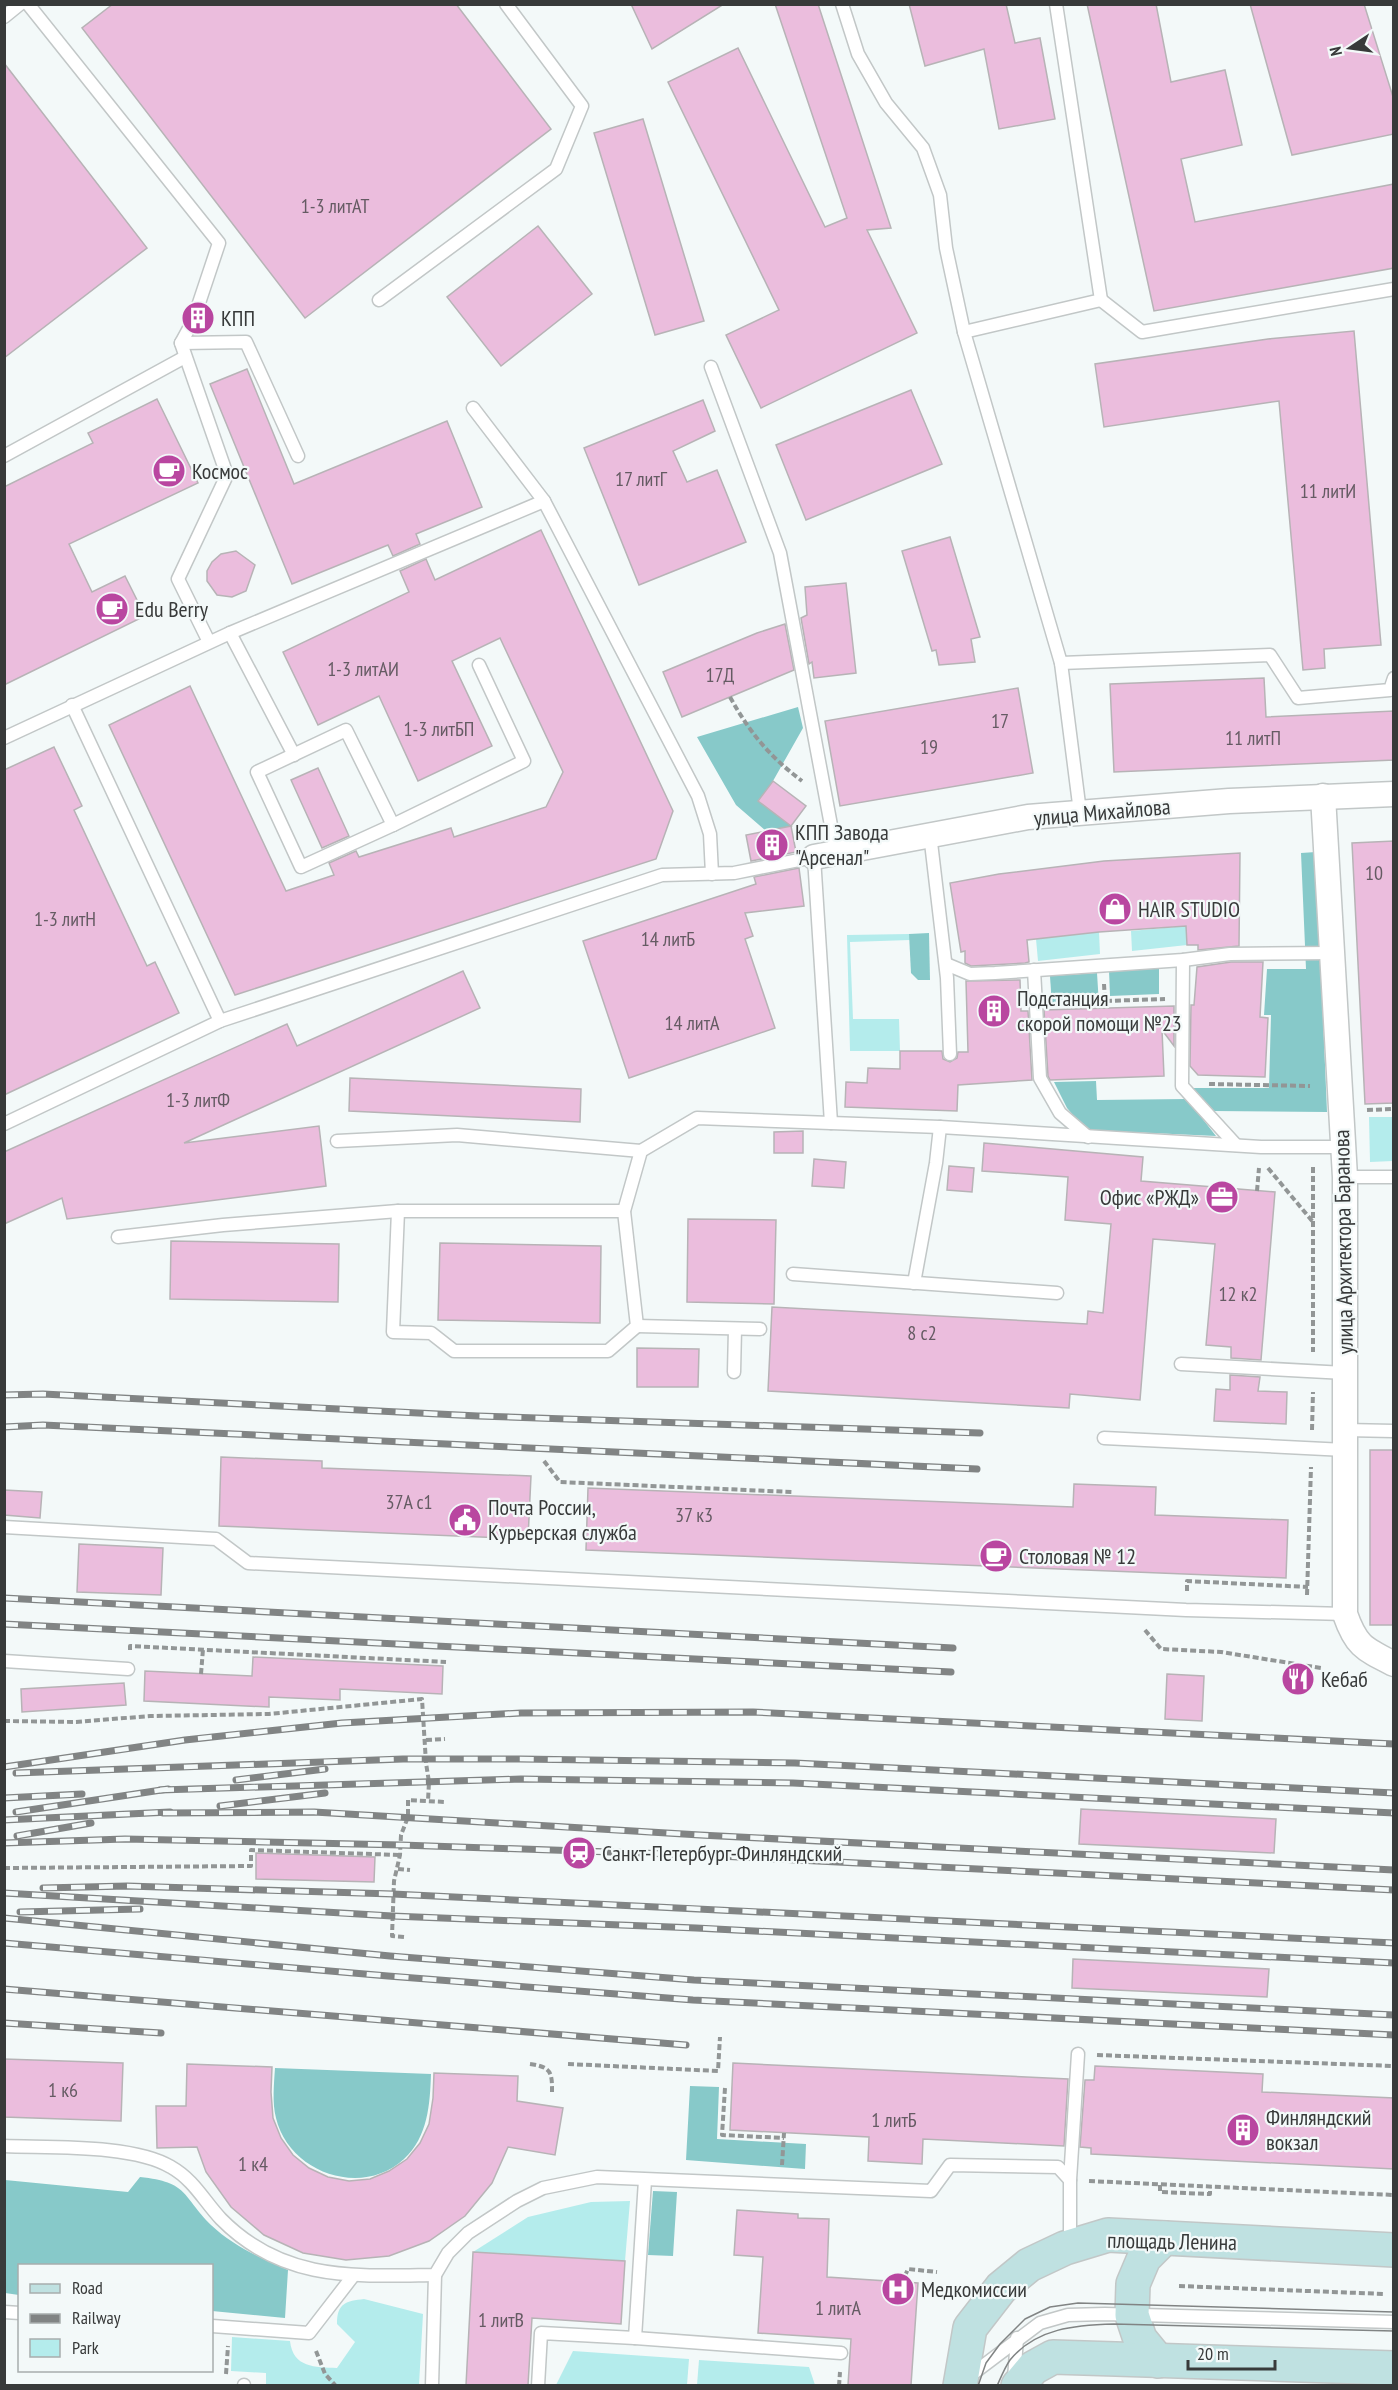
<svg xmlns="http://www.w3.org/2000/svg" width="1398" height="2390" viewBox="0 0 1398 2390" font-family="'PT Sans Narrow',sans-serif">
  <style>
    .green { fill: #b4ecec }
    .forest { fill: #87c9c9 }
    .building { fill: #ebbddd; stroke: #b7b3b6; stroke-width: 1.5 }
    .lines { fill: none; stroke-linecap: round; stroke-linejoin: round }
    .service-casing { stroke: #c2c7c7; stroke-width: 15 }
    .minor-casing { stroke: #c2c7c7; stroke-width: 27 }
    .secondary-casing { stroke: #c2c7c7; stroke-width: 36 }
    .path { stroke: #929696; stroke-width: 4; stroke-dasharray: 6 3; stroke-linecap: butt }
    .service { stroke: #fff; stroke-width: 12 }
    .minor { stroke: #fff; stroke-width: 24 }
    .secondary { stroke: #bfe1e1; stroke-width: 33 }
    .tram { stroke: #818484; stroke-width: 1.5 }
    .rail-casing { stroke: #818484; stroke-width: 7 }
    .rail { stroke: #f3f9f9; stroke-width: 4.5; stroke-dasharray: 14; stroke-linecap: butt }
    .labels { text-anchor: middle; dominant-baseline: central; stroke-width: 4.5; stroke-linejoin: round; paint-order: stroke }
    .number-label { font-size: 20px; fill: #655b63 }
    .poi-label { font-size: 22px; fill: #383a3a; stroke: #f3f9f9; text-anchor: start }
    .street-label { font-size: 22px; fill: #383a3a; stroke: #f3f9f9 }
  </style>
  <rect width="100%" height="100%" fill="#f3f9f9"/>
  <g class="green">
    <path d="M1186,926L1187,945L1132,951L1131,931Z"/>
    <path d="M1099,932L1100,954L1038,961L1036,939Z"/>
    <path d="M909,934L910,940L850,942L853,1019H899L900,1051H850L847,935Z"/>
    <path d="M1369,1117H1393V1161L1370,1162Z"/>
    <path d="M630,2201L625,2261L473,2252L528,2217L591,2202Z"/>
    <path d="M364,2299L423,2314L419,2385H266V2373L231,2371L232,2337L290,2341C293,2368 315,2367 337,2368L355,2342L337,2324C337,2303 346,2301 364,2299Z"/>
    <path d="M573,2351L689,2359L687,2385H556Z"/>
    <path d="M699,2360L809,2367L815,2385H697Z"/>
  </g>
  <g class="forest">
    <path d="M798,707L803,728L773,781L758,801L791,826L766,831L736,805L697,737Z"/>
    <path d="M1316,852L1327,1112L1213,1111L1193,1088H1269L1271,1015H1264L1267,969H1306L1301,853Z"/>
    <path d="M929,933L930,980H918L911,973L909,934Z"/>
    <path d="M1159,968V994L1110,996L1109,970Z"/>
    <path d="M1097,973L1099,1005L1052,1006L1050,976Z"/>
    <path d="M1096,1081L1097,1100L1187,1099L1216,1136L1086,1130L1067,1108L1054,1082Z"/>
    <path d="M275,2068L431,2074C430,2104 428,2137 404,2159C362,2198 289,2173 276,2118C272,2102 274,2084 275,2068Z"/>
    <path d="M690,2086L719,2087L717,2139L806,2144L805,2169L686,2160Z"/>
    <path d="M140,2177C189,2182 182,2196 211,2225C233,2246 261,2258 288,2270L285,2318L212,2311V2266H20L19,2295L5,2293V2180L128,2192Z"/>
    <path d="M653,2191L677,2192L673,2256L648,2255Z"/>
  </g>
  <g class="building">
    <path d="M113,4H456L551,129L305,318L82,28Z"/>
    <path d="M631,4H724L652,49Z"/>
    <path d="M775,4H818L891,228L867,230L917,333L761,408L726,335L779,310L668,82L738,48L825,227L847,218Z"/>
    <path d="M909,4H1006L1015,43L1040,38L1055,119L999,129L984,49L925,66Z"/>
    <path d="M1087,4H1156L1171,82L1225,70L1242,145L1181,159L1195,222L1394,184V268L1154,311Z"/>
    <path d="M1250,4H1364L1394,100V134L1292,155Z"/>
    <path d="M4,63L147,248L4,358Z"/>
    <path d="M643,119L704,321L655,335L594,133Z"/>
    <path d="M538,226L592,294L501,366L447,297Z"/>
    <path d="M1354,331L1381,645L1324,649L1325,668L1303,670L1279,401L1104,427L1095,364L1268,339Z"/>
    <path d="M247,369L294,484L447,421L482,507L416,534L420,544L393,556L388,545L292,584L210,384Z"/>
    <path d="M911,390L942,464L806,520L776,445Z"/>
    <path d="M157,399L198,483L69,544L92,592L125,576L145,616L4,685V487L93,443L88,433Z"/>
    <path d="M703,400L715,431L673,451L687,482L717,470L746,542L639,585L584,448Z"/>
    <path d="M541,530L673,811L656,859L235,995L109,725L190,686L286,891L334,875L329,863L356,851L359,857L451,828L454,837L546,807L563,772L500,638L452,661L492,746L418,781L379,696L318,725L283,652L409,592L400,571L426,559L435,580Z"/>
    <path d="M950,537L980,637L971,639L975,662L939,665L936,650L932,651L902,551Z"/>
    <path d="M236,551L255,565L246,591L232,597L217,595L207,581V571L212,562L221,554Z"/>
    <path d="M846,583L856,673L814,678L812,662L809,664L801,618L807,615L805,587Z"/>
    <path d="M785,624L794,670L682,717L663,672L757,633Z"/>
    <path d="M1264,678L1266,717L1394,711V760L1114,772L1110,684Z"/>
    <path d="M1018,688L1033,773L840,806L825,721Z"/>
    <path d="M54,747L82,806L74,810L147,966L155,962L179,1013L4,1095V770Z"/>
    <path d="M318,768L349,836L322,848L291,780Z"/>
    <path d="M773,781L806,806L791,826L796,852L751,861L746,835L791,826L758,801Z"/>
    <path d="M1394,841V1103L1365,1104L1352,843Z"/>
    <path d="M1240,853L1239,946L1198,950V945H1187L1186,926L1099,932L1027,940L1029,962L1025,963L971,966L965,963V951L961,952L950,883L999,874L1104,861Z"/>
    <path d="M799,868L804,906L745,913L753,936L745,939L775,1028L629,1078L583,941L756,884L754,877Z"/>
    <path d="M1231,962H1263L1260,1017L1268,1018L1265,1077L1198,1075L1190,1066L1191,1005H1194L1197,967Z"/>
    <path d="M463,971L480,1008L184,1143L319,1126L326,1186L67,1219L62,1198L4,1224V1152L287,1024L297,1046Z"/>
    <path d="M1020,980L1021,1011H1028L1032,1080L958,1085L957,1111L845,1107L846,1082L867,1083L868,1068L900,1069V1051H942L943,1059L950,1062L957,1058L958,1052H968L966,981Z"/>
    <path d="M1174,1006V1046L1162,1030L1164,1076L1050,1080L1048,1076L1044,1010Z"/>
    <path d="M350,1078L581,1089L580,1122L349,1111Z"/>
    <path d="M803,1131V1153H774V1132Z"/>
    <path d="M984,1143L1143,1157L1141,1181L1275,1192L1261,1360L1231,1358V1347L1206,1345L1215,1244L1153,1239L1140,1400L1070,1394L1069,1408L768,1391L772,1307L1087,1324L1088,1311L1103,1313L1111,1224L1065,1220L1068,1177L982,1171Z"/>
    <path d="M814,1159L846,1162L844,1188L812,1186Z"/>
    <path d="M949,1166L974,1168L972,1192L947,1190Z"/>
    <path d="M688,1219L776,1220L774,1304L687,1302Z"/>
    <path d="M171,1241L339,1244L338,1302L170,1299Z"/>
    <path d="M440,1243L601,1246L600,1323L438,1320Z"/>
    <path d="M637,1348L699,1349L698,1387H637Z"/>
    <path d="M1230,1375L1260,1377L1258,1391L1287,1392L1286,1424L1214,1421L1216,1389L1230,1390Z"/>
    <rect x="1370" y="1450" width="24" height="175"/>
    <path d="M221,1457L322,1461V1468L531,1476L528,1539L219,1526Z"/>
    <path d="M1074,1484L1156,1487L1155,1515L1288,1520L1286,1578L586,1550L588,1488L1073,1507Z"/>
    <path d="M4,1490L42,1492L40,1518L4,1515Z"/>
    <path d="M79,1544L163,1548L161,1595L77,1592Z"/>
    <path d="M253,1657L443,1666L442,1694L340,1689V1700L269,1697V1707L144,1701L145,1671L252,1676Z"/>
    <path d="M1167,1674L1204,1676L1202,1721L1165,1719Z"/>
    <path d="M124,1683L126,1705L22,1712L21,1689Z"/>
    <path d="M1081,1809L1276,1819L1274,1853L1079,1844Z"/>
    <path d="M256,1853L375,1857L374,1882L256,1879Z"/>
    <path d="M1073,1959L1269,1969L1267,1997L1072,1988Z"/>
    <path d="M4,2059L123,2063L121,2121L4,2117Z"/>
    <path d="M733,2063L1068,2079L1064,2146L923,2139L922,2164L868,2161L869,2137L730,2130Z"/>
    <path d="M187,2064L272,2067L271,2092L273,2118L281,2138L293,2155L309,2168L328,2177L349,2181L370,2179L389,2171L407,2159L420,2143L429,2124L433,2098L434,2073L518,2076L517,2101L563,2108L555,2155L508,2147L492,2183L465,2216L429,2241L389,2256L346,2260L303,2253L264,2235L231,2207L206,2172L197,2147L157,2148L156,2106H186Z"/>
    <path d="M1095,2066L1263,2074L1262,2092L1394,2098V2169L1091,2154V2148L1080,2147L1085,2080H1094Z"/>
    <path d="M737,2210L798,2214V2218L829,2219L827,2277L918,2283L911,2385H848L851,2339L758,2333L763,2257L734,2255Z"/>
    <path d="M473,2252L625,2261L621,2324L532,2318L528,2385H466Z"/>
  </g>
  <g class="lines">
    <g class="service-casing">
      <g id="service">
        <path d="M28,4L219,243L193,321L181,343L227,475L178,579L209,642"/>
        <path d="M842,4L858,54L886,103L923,148L940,195L946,248L964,332L1061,663L1080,812"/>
        <path d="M4,17L20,4"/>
        <path d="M379,300L556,169L582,106L506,4"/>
        <path d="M1101,300L1142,332L1394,289"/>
        <path d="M964,332L1101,300L1056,4"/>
        <path d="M181,343L246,342L298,456"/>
        <path d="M711,367L780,553L836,852"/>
        <path d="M473,408L544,501L698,796L710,834L712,874"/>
        <path d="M4,456L185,357"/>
        <path d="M230,633L294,755"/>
        <path d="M1061,663L1270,655L1298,698L1390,690L1394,678"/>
        <path d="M72,705L220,1021"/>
        <path d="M346,730L393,825L301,867L257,772Z"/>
        <path d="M4,738L230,633L544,501"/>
        <path d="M393,825L524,761L479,665"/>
        <path d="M930,834L947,978L950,1054"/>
        <path d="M1183,960L1182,1086L1236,1145"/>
        <path d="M946,964L970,974L995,973L1183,960L1230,954L1332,953"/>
        <path d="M1034,970L1040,1078L1060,1113L1088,1137"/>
        <path d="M4,1124L220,1021L662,875L734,873L814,857L831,1123L940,1127L1261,1147H1343"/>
        <path d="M337,1141L457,1135L641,1151"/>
        <path d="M1345,1177H1394"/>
        <path d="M398,1211L393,1332L431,1333L454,1351H608L637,1326L624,1211L641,1151L697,1118L831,1123"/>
        <path d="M118,1237L223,1225L398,1211H624"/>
        <path d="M793,1274L1057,1293"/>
        <path d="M914,1283L936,1163L940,1127"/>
        <path d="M637,1326L760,1329"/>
        <path d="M1181,1364L1345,1373"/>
        <path d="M734,1372L735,1329"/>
        <path d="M1345,1430L1394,1431"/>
        <path d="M1104,1438L1345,1450"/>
        <path d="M4,1527L216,1539L248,1563L1186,1610L1345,1614"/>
        <path d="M4,1661L128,1669"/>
        <path d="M4,2146C50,2148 133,2144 171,2167C194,2180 204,2201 221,2219C283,2282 355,2276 435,2275L448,2253L468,2233L517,2201L543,2188L597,2177L931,2191L950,2165L1058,2167L1070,2180V2245"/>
        <path d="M1070,2180L1078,2054"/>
        <path d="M4,2312L20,2313"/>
        <path d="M212,2326L309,2333L353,2276"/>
        <path d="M635,2338L841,2353"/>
        <path d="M967,2378L1040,2323L1068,2315L1105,2314L1394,2322"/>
        <path d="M1014,2379L1017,2338"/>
        <path d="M244,2386V2385"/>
        <path d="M432,2386L435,2275"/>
        <path d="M538,2386L541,2333L635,2338L645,2180"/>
      </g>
    </g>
    <g class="minor-casing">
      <g id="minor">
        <path d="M1323,796L1345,1177V1614C1356,1646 1364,1649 1394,1664"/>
        <path d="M814,857L1028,817L1229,801L1394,794"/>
      </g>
    </g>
    <g class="secondary-casing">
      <g id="secondary">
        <path d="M1158,2361L1140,2339L1132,2315L1133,2284L1144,2258L1164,2238"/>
        <path d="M960,2386L970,2328L1001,2288L1029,2265L1065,2248L1108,2235L1394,2250"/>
        <path d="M1018,2386L1033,2368L1053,2357L1394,2368"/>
      </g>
    </g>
    <g class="path">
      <path d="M730,697C750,733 769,756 802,781"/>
      <path d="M1104,984L1105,1001L1165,999"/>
      <path d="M1209,1084L1310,1086"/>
      <path d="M1367,1110L1394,1109"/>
      <path d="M1313,1167V1352"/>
      <path d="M1268,1168L1313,1222"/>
      <path d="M1257,1191L1259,1168"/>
      <path d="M1312,1430L1313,1392"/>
      <path d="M544,1461L560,1482L793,1492"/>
      <path d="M1187,1591V1581L1308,1587"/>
      <path d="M1307,1595L1311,1467"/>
      <path d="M1145,1630L1161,1649L1221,1652L1321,1668"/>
      <path d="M130,1650V1646L446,1662"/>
      <path d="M201,1674L203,1649"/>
      <path d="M4,1721L76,1722L150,1716L269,1714L422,1699L426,1763L429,1782L428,1801"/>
      <path d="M426,1740L445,1739"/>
      <path d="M4,1868L251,1866V1850L400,1855"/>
      <path d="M398,1869L410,1870"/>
      <path d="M404,1937L392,1936L394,1881L400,1855L401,1835L408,1817V1800L445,1802"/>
      <path d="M1097,2055L1394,2066"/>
      <path d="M530,2064C553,2067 552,2074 552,2095"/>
      <path d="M568,2064L718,2071L720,2037"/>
      <path d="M725,2088L722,2135L784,2138"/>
      <path d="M782,2165L784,2133"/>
      <path d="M1089,2181L1394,2195"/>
      <path d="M1160,2185V2192L1210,2194V2187"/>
      <path d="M892,2282V2278H904L908,2269L937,2272"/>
      <path d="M1179,2286L1385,2294"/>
      <path d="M316,2351L325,2374L336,2386"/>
      <path d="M226,2374L228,2346"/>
      <path d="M839,2386L840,2372"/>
    </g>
    <use href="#service" class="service"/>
    <use href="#minor" class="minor"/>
    <use href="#secondary" class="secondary"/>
    <g class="tram">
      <path d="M978,2386L986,2363L1000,2344L1025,2319L1050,2307L1078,2303L1394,2312"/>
      <path d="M997,2386C1001,2377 1005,2367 1010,2360C1036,2328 1076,2325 1114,2324L1394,2331"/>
    </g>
    <g class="rail-casing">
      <g id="rail">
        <path d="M4,1395L43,1394L478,1416L980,1433"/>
        <path d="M4,1427L43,1425L977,1469"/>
        <path d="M4,1598L953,1648"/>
        <path d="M4,1624L951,1672"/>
        <path d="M4,1767L185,1740L342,1723L521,1713L753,1712L1394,1744"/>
        <path d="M16,1773L403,1759H520L795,1763L1394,1793"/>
        <path d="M236,1780L325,1769"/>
        <path d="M160,1790L521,1779L793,1783L1394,1813"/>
        <path d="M4,1798L82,1794"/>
        <path d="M220,1806L325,1793"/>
        <path d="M16,1812L168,1789"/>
        <path d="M163,1813L314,1812L700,1835L1394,1870"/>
        <path d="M4,1820L170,1812"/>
        <path d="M17,1836L91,1823"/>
        <path d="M4,1843L125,1839L401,1845L699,1855L1394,1890"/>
        <path d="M43,1888L127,1886L393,1894L1394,1943"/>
        <path d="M4,1893L392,1916L696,1928L1394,1963"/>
        <path d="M20,1912L140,1909"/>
        <path d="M4,1918L390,1956L694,1980L1394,2015"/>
        <path d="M4,1943L388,1976L693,2000L1394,2035"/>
        <path d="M4,1989L686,2045"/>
        <path d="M4,2023L161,2033"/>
      </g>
    </g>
    <use href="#rail" class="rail"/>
  </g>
  <defs>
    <g id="building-disc" transform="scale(1.725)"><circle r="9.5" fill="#b946a0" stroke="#f3f9f9"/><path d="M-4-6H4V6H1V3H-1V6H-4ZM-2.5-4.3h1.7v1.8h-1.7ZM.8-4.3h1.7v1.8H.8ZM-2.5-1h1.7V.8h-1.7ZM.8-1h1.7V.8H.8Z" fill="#fff"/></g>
    <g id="cafe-disc" transform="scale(1.725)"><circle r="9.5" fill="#b946a0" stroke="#f3f9f9"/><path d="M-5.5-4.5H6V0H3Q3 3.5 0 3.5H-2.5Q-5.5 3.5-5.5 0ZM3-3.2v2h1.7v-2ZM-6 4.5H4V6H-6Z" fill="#fff"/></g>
    <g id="shop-disc" transform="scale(1.725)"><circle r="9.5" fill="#b946a0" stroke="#f3f9f9"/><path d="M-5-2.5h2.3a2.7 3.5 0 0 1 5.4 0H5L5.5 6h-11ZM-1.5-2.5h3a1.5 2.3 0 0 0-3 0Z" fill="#fff"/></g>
    <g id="office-disc" transform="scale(1.725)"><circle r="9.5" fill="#b946a0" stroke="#f3f9f9"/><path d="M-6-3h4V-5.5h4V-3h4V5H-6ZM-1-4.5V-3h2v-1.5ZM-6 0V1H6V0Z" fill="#fff"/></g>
    <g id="civic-disc" transform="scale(1.725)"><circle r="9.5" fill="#b946a0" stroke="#f3f9f9"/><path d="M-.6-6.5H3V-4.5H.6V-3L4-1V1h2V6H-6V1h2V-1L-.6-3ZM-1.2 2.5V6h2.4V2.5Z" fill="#fff"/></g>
    <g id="restaurant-disc" transform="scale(1.725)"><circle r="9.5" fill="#b946a0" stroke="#f3f9f9"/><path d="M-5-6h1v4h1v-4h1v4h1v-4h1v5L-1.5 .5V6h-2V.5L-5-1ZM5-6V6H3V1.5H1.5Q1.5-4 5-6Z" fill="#fff"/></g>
    <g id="station-disc" transform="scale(1.725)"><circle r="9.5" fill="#b946a0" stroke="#f3f9f9"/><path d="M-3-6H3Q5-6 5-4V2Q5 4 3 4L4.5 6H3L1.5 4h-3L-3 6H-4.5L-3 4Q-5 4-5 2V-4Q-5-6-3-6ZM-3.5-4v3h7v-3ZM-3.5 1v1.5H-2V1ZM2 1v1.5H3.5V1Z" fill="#fff"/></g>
    <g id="hospital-disc" transform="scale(1.725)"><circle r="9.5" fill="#b946a0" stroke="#f3f9f9"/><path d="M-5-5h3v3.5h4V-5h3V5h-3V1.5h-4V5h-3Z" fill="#fff"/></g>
  </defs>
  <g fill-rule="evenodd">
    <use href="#building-disc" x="198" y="318"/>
    <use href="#cafe-disc" x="169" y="471"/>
    <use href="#cafe-disc" x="112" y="609"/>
    <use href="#building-disc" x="772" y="845"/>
    <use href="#shop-disc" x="1115" y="909"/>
    <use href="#building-disc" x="994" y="1011"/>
    <use href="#office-disc" x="1222" y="1197"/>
    <use href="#civic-disc" x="465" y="1520"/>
    <use href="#cafe-disc" x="996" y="1556"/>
    <use href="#restaurant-disc" x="1298" y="1679"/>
    <use href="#station-disc" x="579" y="1853"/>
    <use href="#building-disc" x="1243" y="2130"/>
    <use href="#hospital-disc" x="898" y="2289"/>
  </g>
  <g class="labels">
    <g class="number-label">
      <text x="335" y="206">1-3 литАТ</text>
      <text x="641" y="479">17 литГ</text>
      <text x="1328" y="491">11 литИ</text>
      <text x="363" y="669">1-3 литАИ</text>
      <text x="720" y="675">17Д</text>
      <text x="1000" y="721">17</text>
      <text x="439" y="729">1-3 литБП</text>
      <text x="1253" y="738">11 литП</text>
      <text x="929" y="747">19</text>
      <text x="1374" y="873">10</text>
      <text x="65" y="919">1-3 литН</text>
      <text x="668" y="939">14 литБ</text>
      <text x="692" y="1023">14 литА</text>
      <text x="198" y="1100">1-3 литФ</text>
      <text x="1238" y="1294">12 к2</text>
      <text x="922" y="1333">8 с2</text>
      <text x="409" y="1502">37А с1</text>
      <text x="694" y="1515">37 к3</text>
      <text x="63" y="2090">1 к6</text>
      <text x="894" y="2120">1 литБ</text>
      <text x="253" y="2164">1 к4</text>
      <text x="838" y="2308">1 литА</text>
      <text x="501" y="2320">1 литВ</text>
    </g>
    <g class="poi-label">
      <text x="221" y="318">КПП</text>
      <text x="192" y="471">Космос</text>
      <text x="135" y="609">Edu Berry</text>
      <text x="795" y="832">КПП Завода<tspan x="795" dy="25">"Арсенал"</tspan></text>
      <text x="1138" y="909">HAIR STUDIO</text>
      <text x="1017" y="998">Подстанция<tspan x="1017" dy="25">скорой помощи №23</tspan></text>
      <text x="1199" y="1197" text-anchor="end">Офис «РЖД»</text>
      <text x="488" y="1507">Почта России,<tspan x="488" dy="25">Курьерская служба</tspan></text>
      <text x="1019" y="1556">Столовая № 12</text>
      <text x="1321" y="1679">Кебаб</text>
      <text x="602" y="1853">Санкт-Петербург-Финляндский</text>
      <text x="1266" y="2117">Финляндский<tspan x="1266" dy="25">вокзал</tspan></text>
      <text x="921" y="2289">Медкомиссии</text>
    </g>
    <g class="street-label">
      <text transform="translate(1102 812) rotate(-5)">улица Михайлова</text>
      <text transform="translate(1343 1242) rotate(-91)">улица Архитектора Баранова</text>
      <text transform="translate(1172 2241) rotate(1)">площадь Ленина</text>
    </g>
  </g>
  <rect width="1398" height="2390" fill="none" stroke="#383a3a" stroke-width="12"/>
  <rect x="18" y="2264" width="195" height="108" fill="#f3f9f9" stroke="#a8adad" stroke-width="1.5"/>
  <rect x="30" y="2284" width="30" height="9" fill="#bfe1e1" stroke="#a8adad" stroke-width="1.5"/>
  <text x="72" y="2294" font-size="18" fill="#383a3a">Road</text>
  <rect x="30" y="2314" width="30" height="9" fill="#818484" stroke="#a8adad" stroke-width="1.5"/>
  <text x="72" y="2324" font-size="18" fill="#383a3a">Railway</text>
  <rect x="30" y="2339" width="30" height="18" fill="#b4ecec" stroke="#a8adad" stroke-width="1.5"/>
  <text x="72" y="2354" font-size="18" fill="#383a3a">Park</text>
  <g transform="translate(1350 48) rotate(257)" stroke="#f3f9f9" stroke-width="4.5" paint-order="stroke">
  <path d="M0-4.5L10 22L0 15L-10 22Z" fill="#383a3a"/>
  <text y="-9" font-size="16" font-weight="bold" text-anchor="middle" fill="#383a3a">N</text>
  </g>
  <path d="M1188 2360v9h87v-9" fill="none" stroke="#383a3a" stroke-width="3"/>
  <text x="1197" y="2360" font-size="18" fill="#383a3a" stroke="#f3f9f9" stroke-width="4.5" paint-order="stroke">20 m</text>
</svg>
